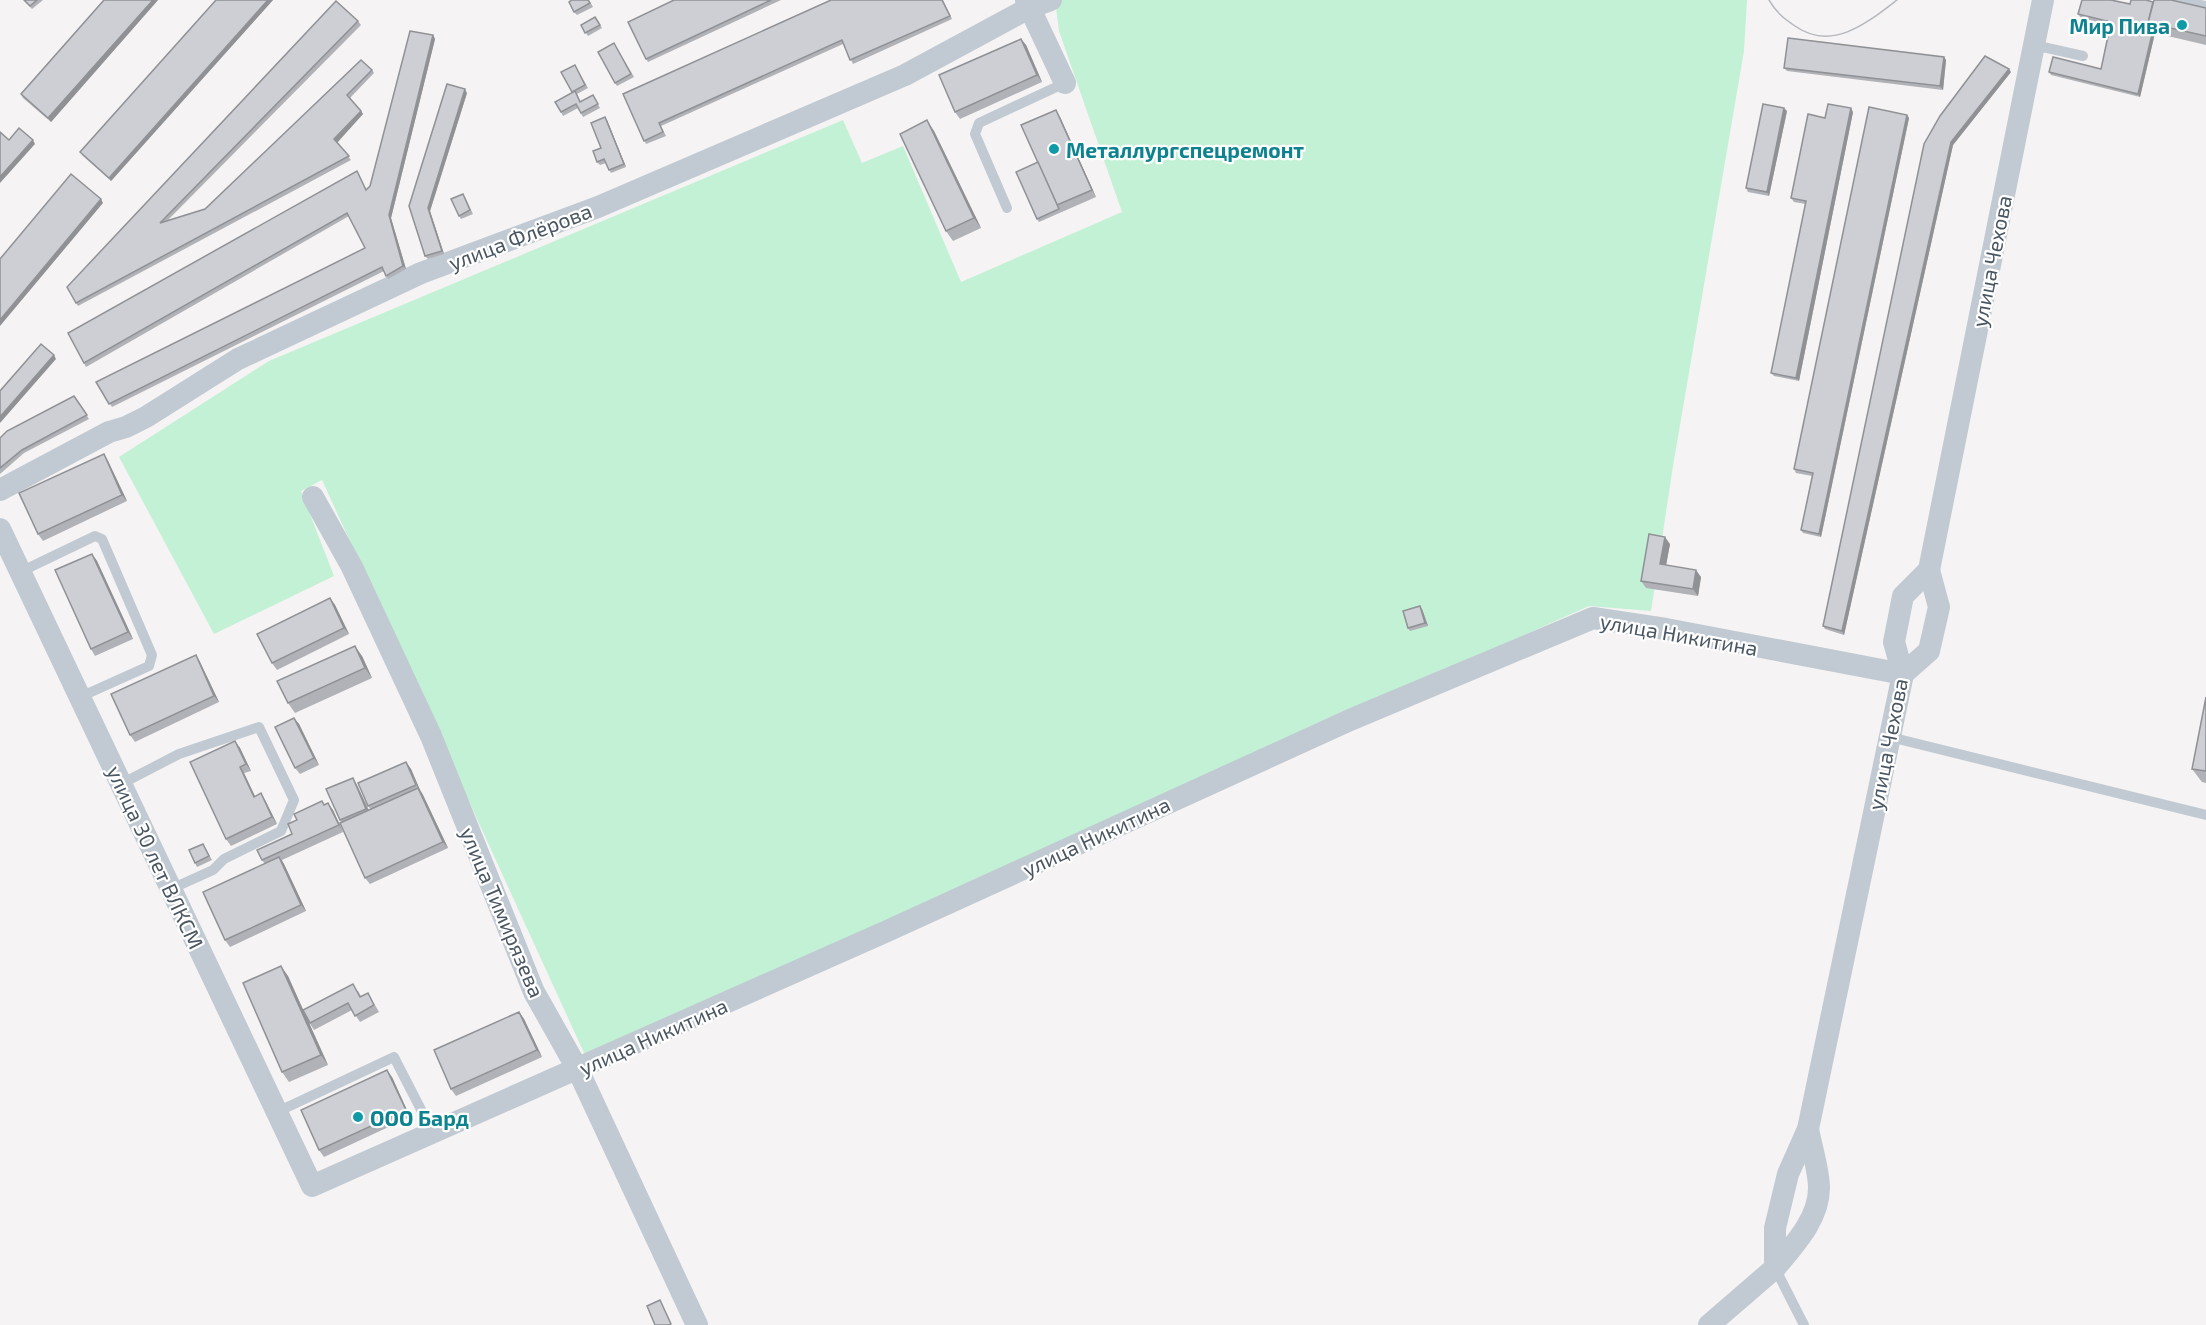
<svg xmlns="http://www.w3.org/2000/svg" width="2206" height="1325" viewBox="0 0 2206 1325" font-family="'Exo 2',sans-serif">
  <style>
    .green { fill: #c3f1d5 }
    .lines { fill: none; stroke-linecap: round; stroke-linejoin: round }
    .service { stroke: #c1cad2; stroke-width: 10 }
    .minor { stroke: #c1cad2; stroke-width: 22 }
    .tram { stroke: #b5b8bd; stroke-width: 1.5 }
    .wall { fill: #b0b2b7 }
    .shaded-wall { fill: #909195 }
    .building { fill: #cdcfd5; stroke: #909195; stroke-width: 1.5 }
    .culture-dot { fill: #0f9aa8; stroke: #fff; stroke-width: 2 }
    .labels { text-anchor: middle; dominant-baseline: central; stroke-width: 4.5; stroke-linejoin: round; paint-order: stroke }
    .culture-label { font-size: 21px; font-weight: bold; fill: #0d838f; stroke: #fff; text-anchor: start }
    .street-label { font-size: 21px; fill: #4a5661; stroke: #fff }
  </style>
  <rect width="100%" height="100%" fill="#f5f3f3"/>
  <path class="green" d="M1055,0H1747L1744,51L1673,466L1651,611L1589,606L585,1055L322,480L301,491L334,576L214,634L119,457L269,361L843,120L862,163L903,146L961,282L1122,212L1059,31Z"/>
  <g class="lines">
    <g class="service">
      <path d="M2176,0L2206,6"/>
      <path d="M2034,45L2083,56"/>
      <path d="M1007,208L975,134L979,123L1065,83"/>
      <path d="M20,572L95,536L102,539L152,655L149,666L80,697"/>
      <path d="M1890,737L2206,815"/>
      <path d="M121,784L179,754L259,727L294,800L281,831L224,859L213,870L171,889"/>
      <path d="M277,1112L394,1057L433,1133"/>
      <path d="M1775,1268L1804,1325"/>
    </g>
    <g class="minor">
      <path d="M1026,0L1065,83"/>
      <path d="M0,490L109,432L126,427L146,417L238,359L421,273L598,207L905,75L1029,8L1051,0"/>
      <path d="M313,497L352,567L431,736L534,992L578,1070L697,1325"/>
      <path d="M0,529L312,1186L885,932L1350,720L1593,618L1666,629L1903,674L1929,651L1939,607L1929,570"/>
      <path d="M1775,1268C1794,1245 1819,1219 1819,1188C1819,1170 1811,1146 1808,1129"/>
      <path d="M1709,1325L1775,1268V1228L1788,1174L1808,1129L1903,674L1894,642L1903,596L1929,570L2043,0"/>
    </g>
    <path class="tram" d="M1769,0C1776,12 1783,18 1795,26C1832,52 1867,23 1897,0"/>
  </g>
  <g class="wall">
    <path d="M24,0H43L32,9Z"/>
    <path d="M104,0H158L51,122L23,98L21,94Z"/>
    <path d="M216,0H273L111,181L83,156L80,152Z"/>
    <path d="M589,0L593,7L577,15L574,12Z"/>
    <path d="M674,0H781L648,62L646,59Z"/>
    <path d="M831,0H943L952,19L853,64L843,44L661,126L666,136L646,144L623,94Z"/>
    <path d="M2153,2L2206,8V45L2155,33L2140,97L2051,75L2049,72L2101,69L2110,25L2081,18L2078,14L2130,4Z"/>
    <path d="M595,17L602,28L588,36L581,25Z"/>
    <path d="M358,21L361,25L168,220L205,209L372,70L374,73L350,98L363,114L337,142L351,160L78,306L76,303Z"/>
    <path d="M433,35L435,39L391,218L406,269L388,279L384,271L112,407L96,382L365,248L349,216L86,367L84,363L357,171L366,189L370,186Z"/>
    <path d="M1021,39L1026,45L1042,82L960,119L955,112Z"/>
    <path d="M614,43L634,77L617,86L615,83Z"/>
    <path d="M1944,57L1946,60L1943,90L1787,71L1784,68Z"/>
    <path d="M575,65L588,88L577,94L581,102L595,99L600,108L583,117L578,108L563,116L561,112L572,93Z"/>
    <path d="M2011,72L1953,145L1844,635L1825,629L1823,626L1940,116Z"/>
    <path d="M467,93L430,211L444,254L428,259L425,256L409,206Z"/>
    <path d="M1787,111L1769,196L1748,192L1746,188Z"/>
    <path d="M1853,112L1799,381L1774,376L1771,373L1806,204L1794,202L1791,198Z"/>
    <path d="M1907,115L1909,118L1821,537L1803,533L1801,530L1812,476L1796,473L1794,469Z"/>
    <path d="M1060,117L1096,197L1039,222L1037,219L1038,162Z"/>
    <path d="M607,120L626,167L611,173L606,163L600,165L597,162Z"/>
    <path d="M934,131L981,228L953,241L946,231Z"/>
    <path d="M465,197L473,214L461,219L459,216Z"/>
    <path d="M74,396L89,419L24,453L0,474V438Z"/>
    <path d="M104,454L108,461L127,501L43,541L38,534Z"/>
    <path d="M1670,544L1666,565L1701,577L1698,596L1646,588L1641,581Z"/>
    <path d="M92,554L97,561L133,639L95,656L91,649Z"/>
    <path d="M330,598L335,605L349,634L277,670L272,663Z"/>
    <path d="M1422,609L1428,626L1410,631L1408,628Z"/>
    <path d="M196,655L200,662L219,702L135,742L130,735Z"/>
    <path d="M362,656L372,678L295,713L288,703Z"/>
    <path d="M2206,697V783L2202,782L2192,769Z"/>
    <path d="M294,718L299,724L319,765L300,774L295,768Z"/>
    <path d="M235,741L240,748L251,771L244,773L255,796L265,800L277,824L231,846L226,839Z"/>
    <path d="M406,762L411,769L420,790L423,795L448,848L370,884L365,878L340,820L357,785L369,810H371L368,806Z"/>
    <path d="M324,805L333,810L343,832L282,860L306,911L230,947L225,940L265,864L262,860L292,834L297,820Z"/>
    <path d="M203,844L212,860L197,867L195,863Z"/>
    <path d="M288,976L303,1010L358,991L361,996L372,1000L379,1012L360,1022L352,1010L314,1030L307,1019L328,1065L289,1082L282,1072Z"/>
    <path d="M519,1012L524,1019L542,1057L456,1096L451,1089Z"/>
    <path d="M392,1077L410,1117L324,1157L319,1150Z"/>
  </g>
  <g class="shaded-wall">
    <path d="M153,0H158L51,122L48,118Z"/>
    <path d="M268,0H273L111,181L109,178Z"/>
    <path d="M2153,30L2155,33L2140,97L2138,94Z"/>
    <path d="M433,35L435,39L391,218L406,269L403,266L389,215Z"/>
    <path d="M1021,39L1026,45L1042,82L1037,75Z"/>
    <path d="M1944,57L1946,60L1943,90L1940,86Z"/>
    <path d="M2009,69L2011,72L1953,145L1844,635L1842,631L1951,142Z"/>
    <path d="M465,89L467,93L430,211L444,254L442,251L428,208Z"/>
    <path d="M1784,108L1787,111L1769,196L1767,192Z"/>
    <path d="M1851,108L1853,112L1799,381L1796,378Z"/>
    <path d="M1056,110L1060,117L1096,197L1092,190Z"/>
    <path d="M361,111L363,114L337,143L334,139Z"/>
    <path d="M1907,115L1909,118L1821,537L1819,534Z"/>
    <path d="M605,117L607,120L626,167L624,164Z"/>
    <path d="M927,120L934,131L981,228L974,218Z"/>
    <path d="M33,140L35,144L0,183V177Z"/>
    <path d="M101,199L103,203L0,326V320Z"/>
    <path d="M54,355L56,359L0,423V417Z"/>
    <path d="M104,454L108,461L127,501L122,495Z"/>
    <path d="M1665,537L1670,544L1665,571L1660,564Z"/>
    <path d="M92,554L97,561L133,639L128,632Z"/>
    <path d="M1696,570L1701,577L1698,596L1693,589Z"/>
    <path d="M330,598L335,605L349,634L344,628Z"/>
    <path d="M1420,606L1422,609L1428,626L1425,623Z"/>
    <path d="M355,646L362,656L372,678L365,668Z"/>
    <path d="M196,655L200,662L219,702L214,696Z"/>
    <path d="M294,718L299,724L319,765L314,758Z"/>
    <path d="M235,741L240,748L251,771L246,764Z"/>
    <path d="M406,762L411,769L420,790L423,795L448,848L443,842Z"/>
    <path d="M240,767L244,773L258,803L254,797Z"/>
    <path d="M353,778L357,785L371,816L366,809Z"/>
    <path d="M261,793L265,800L277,824L272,817Z"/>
    <path d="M328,803L333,810L343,832L339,825Z"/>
    <path d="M279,857L284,864L306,911L301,905Z"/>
    <path d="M281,966L288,976L328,1065L321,1055Z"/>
    <path d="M519,1012L524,1019L542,1057L537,1050Z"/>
    <path d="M387,1070L392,1077L410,1117L406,1110Z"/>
  </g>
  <g class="building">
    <path d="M24,0H37L30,6Z"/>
    <path d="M104,0H153L48,118L21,94Z"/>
    <path d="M216,0H268L109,178L80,152Z"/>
    <path d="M572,0H588L590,3L574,12L569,2Z"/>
    <path d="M674,0H771L646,59L628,22Z"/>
    <path d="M831,0H942L950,16L850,60L842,40L659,123L663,132L644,141L623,94Z"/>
    <path d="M2082,0H2111L2130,4L2131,0H2146L2153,2L2148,23L2153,30L2138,94L2049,72L2053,57L2101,69L2111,22L2078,14Z"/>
    <path d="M2154,0H2171L2206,8V36L2148,23Z"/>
    <path d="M336,1L358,21L160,223L205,209L361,60L372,70L347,95L361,111L334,139L349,156L76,303L67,287Z"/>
    <path d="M595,17L600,25L585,33L581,25Z"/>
    <path d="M410,31L433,35L389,215L403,266L386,276L382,267L109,404L96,382L365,248L347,213L84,363L68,333L357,171L366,190L370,186Z"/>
    <path d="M1788,38L1944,57L1940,86L1784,68Z"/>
    <path d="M1021,39L1037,75L955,112L939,75Z"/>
    <path d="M614,43L631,74L615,83L598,52Z"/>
    <path d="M1985,56L2009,69L1951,142L1842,631L1823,626L1924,144L1940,116Z"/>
    <path d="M575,65L585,85L572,92L561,72Z"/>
    <path d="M447,84L465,89L428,208L442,251L425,256L409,206Z"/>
    <path d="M575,91L580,102L593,95L598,104L581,113L576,104L561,112L555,102Z"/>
    <path d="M1763,104L1784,108L1767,192L1746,188Z"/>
    <path d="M1828,104L1851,108L1796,378L1771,373L1806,201L1791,198L1808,114L1825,118Z"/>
    <path d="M1869,107L1907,115L1819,534L1801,530L1813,473L1794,469Z"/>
    <path d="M1056,110L1092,190L1057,205L1021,125Z"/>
    <path d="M605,117L624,164L609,170L604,159L597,162L593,151L601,148L591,123Z"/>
    <path d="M927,120L974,218L946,231L900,134Z"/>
    <path d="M19,128L33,140L0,177V132L9,140Z"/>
    <path d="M1038,162L1059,209L1037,219L1016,172Z"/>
    <path d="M71,174L101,199L0,320V259Z"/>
    <path d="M463,194L470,210L459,216L451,199Z"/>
    <path d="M41,344L54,355L0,417V391Z"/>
    <path d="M74,396L87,415L22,450L0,468V438L7,431Z"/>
    <path d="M104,454L122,495L38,534L19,493Z"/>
    <path d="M1649,534L1665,537L1660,564L1696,570L1693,589L1641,581Z"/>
    <path d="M92,554L128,632L91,649L55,570Z"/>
    <path d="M330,598L344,628L272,663L257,634Z"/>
    <path d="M1420,606L1425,623L1408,628L1403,611Z"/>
    <path d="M355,646L365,668L288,703L277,681Z"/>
    <path d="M196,655L214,696L130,735L111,694Z"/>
    <path d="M2206,697V771L2192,769Z"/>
    <path d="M294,718L314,758L295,768L275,727Z"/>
    <path d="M235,741L246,764L240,767L254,797L261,793L272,817L226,839L190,762Z"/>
    <path d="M406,762L416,785L368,806L358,783Z"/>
    <path d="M353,778L366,809L340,820L326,789Z"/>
    <path d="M418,788L443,842L365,878L340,823Z"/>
    <path d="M322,801L324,805L328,803L339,825L262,860L257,850L292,834L288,824L297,820L294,814Z"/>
    <path d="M203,844L209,856L195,863L189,850Z"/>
    <path d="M279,857L301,905L225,940L203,892Z"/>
    <path d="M281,966L321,1055L282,1072L243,983Z"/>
    <path d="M353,984L360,997L368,993L374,1005L355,1016L348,1003L310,1023L303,1010Z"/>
    <path d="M519,1012L537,1050L451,1089L434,1050Z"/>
    <path d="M387,1070L406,1110L319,1150L301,1110Z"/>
    <path d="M660,1300L671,1324L669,1325H655L647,1306Z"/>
  </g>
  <g class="culture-dot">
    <circle cx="2182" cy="25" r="6"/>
    <circle cx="1054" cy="149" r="6"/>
    <circle cx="358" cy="1117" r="6"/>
  </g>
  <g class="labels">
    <g class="culture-label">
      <text x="2170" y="25" text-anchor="end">Мир Пива</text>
      <text x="1066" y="149">Металлургспецремонт</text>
      <text x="370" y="1117">ООО Бард</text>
    </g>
    <g class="street-label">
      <text transform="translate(520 236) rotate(-21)">улица Флёрова</text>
      <text transform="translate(1991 261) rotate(-79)">улица Чехова</text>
      <text transform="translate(1679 634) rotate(10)">улица Никитина</text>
      <text transform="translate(1887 744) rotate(-79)">улица Чехова</text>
      <text transform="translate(1096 836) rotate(-25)">улица Никитина</text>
      <text transform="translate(156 857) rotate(65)">улица 30 лет ВЛКСМ</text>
      <text transform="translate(503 912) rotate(67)">улица Тимирязева</text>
      <text transform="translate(653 1036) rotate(-24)">улица Никитина</text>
    </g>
  </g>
</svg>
